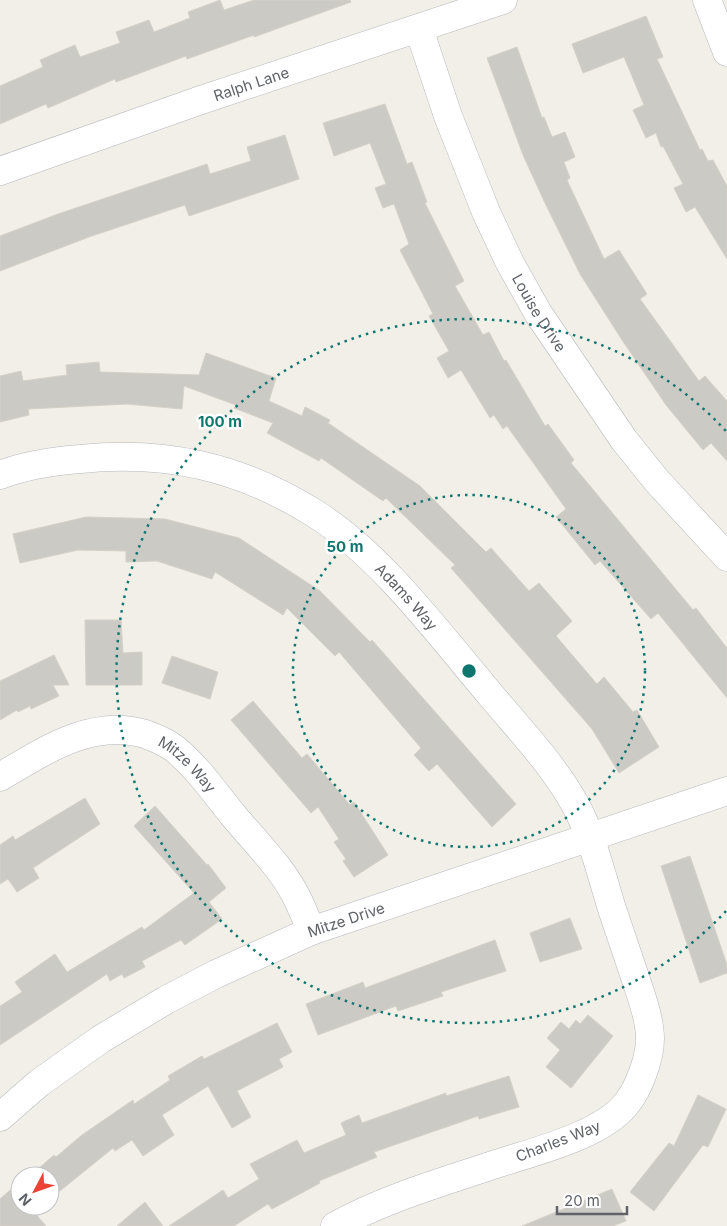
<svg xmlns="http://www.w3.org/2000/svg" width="727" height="1226" viewBox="0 0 727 1226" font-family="Inter,sans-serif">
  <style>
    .building { fill: #cccac5; stroke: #d6d1c6 }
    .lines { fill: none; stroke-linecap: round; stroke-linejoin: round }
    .minor-casing { stroke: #b5b8bc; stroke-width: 29 }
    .minor { stroke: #fff; stroke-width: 28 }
    .ring { fill: none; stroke: #0f766e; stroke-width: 2.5; stroke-dasharray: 2.5 5 }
    .labels { text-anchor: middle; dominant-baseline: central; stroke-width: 5; stroke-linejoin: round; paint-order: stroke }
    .street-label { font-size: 15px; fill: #5f6368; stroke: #fff }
    .centre { fill: #0f766e; stroke: #fff; stroke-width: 2.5 }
    .ring-label { font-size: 15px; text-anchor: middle; font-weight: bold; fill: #0f766e; stroke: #fff; stroke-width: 5; stroke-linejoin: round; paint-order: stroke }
  </style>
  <rect width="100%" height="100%" fill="#f1efe8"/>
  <g class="building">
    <path d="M220,0L224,10L254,0H350L351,2L254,37V35L187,59L186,56L116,82L115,79L48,108L46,104L0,124V86L43,67L40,60L75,45L80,57L120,43L116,32L149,20L154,32L190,18L188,12Z"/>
    <path d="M646,16L663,57L657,59L700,150L702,149L708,161L713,160L727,186V259L695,207L686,212L674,188L683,184L663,146L661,147L656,133L646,138L633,110L644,105L624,57L583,73L572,44Z"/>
    <path d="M517,47L542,118L544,117L552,137L565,132L575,157L564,162L570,178L567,180L604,259L619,250L647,294L640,299L699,381L705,376L727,401V461L711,443L703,450L666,405L622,340L580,274L544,201L523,155L487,58Z"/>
    <path d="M385,104L407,164L412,162L427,202L425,203L464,281L455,286L483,335L489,332L504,361L506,360L545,426L548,424L574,460L571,463L693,610L696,608L727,648V698L658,613L651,619L600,561L595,565L556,517L566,509L507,426L503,429L494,415L490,418L461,370L448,378L437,358L449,351L429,316L433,314L400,250L409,244L394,204L383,208L375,188L386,184L370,143L334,156L323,123Z"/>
    <path d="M285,135L299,179L189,216L185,205L89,237L0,271V236L58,214L207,164L210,174L251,161L247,147Z"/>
    <path d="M206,353L276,378L269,401L302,416L305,407L330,420L328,423L420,486L486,552L491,548L529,591L539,583L572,621L556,636L597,684L604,677L633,712L637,710L659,747L619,773L592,729L451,568L455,565L386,498L383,501L321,458L319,461L267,433L273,423L234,408L236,405L184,386L182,409L127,404L28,409L29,415L0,422V376L21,371L23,381L67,375L66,365L99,362L100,372L199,375Z"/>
    <path d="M86,517L165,519L239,538L320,591L370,642L372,640L516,804L492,827L437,764L429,771L414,755L421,748L339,652L335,656L287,608L283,615L215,572L212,579L157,561L126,562V551L78,550L20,563L13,534Z"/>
    <path d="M85,620H121L123,653L142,652V685H86Z"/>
    <path d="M54,655L69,685H53L59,696L31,709L30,706L18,712L17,710L0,720V681Z"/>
    <path d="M172,656L218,672L210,699L162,683Z"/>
    <path d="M253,701L302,758L307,754L350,805L354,802L388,855L354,877L343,861L346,859L334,842L339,839L318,807L311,813L231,720Z"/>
    <path d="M85,798L100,824L33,868L39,878L17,892L8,879L0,884V845L13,836L15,840Z"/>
    <path d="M155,806L207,865L208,864L226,888L209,902L222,919L185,945L181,940L142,961L145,967L124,978L122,974L110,981L107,974L0,1045V1006L22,992L15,982L55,954L67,972L142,927L144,930L194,893L134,826Z"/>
    <path d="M690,856L727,965V973L700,983L661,866Z"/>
    <path d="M570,918L582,949L540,962L530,933Z"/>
    <path d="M495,940L506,971L441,992L443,996L398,1011L396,1006L318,1035L306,1004L363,982L365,988Z"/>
    <path d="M588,1015L613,1036L571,1088L546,1067L560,1050L547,1038L561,1022L569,1029L576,1020L580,1024Z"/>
    <path d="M277,1023L292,1052L279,1059L283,1067L237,1091L251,1117L232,1128L208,1086L162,1115L174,1135L143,1156L132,1140L115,1151L113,1148L50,1199V1176H30L54,1155L56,1157L82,1135L133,1100L134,1104L170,1080L168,1076L202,1056L204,1059Z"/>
    <path d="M509,1076L519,1107L479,1119L478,1116L374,1152L377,1157L319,1181L320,1183L272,1209L268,1204L234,1226H169L223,1190L228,1198L259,1179L250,1164L297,1140L304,1153L346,1135L341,1123L359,1115L362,1123L446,1093V1096Z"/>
    <path d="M698,1095L726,1109L708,1147L703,1145L654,1211L630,1192L669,1143L674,1146Z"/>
    <path d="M18,1183L20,1184V1206H41L34,1212L46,1226H0V1199Z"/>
    <path d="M612,1189L626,1221L613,1226H522Z"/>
    <path d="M145,1202L163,1226H117Z"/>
  </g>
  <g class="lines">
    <g class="minor-casing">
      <g id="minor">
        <path d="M707,0L727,52"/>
        <path id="s1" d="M419,29L448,116L486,212L510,263L538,313L624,440L657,481L727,557"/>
        <path id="s2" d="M0,171L201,100L503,0"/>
        <path id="s3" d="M0,475C26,465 52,461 80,459C166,450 240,467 314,513C380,554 439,634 489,693C519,729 553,764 576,806C592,835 602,877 612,909C620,932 628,956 636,980C642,998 650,1020 650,1039C650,1058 639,1088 627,1103C602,1136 532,1152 493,1165C439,1183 384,1199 335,1226"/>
        <path id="s4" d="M0,777C44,751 92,718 145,734C156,738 166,742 175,749C198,768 215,793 233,815C255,842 283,868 298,900C303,910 307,921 311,931"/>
        <path id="s5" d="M0,1117L39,1083L101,1039L166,1000L216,974L311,931L727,791"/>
      </g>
    </g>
    <use href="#minor" class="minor"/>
  </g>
  <g class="ring">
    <circle cx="469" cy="671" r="176"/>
    <path d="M726 911A352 352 0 1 1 726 431"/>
  </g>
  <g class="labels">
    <g class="street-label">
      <text stroke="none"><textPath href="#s2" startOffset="266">Ralph Lane</textPath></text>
      <text stroke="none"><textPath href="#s1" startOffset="309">Louise Drive</textPath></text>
      <text stroke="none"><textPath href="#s3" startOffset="452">Adams Way</textPath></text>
      <text stroke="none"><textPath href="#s4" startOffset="209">Mitze Way</textPath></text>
      <text stroke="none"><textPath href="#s5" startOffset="401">Mitze Drive</textPath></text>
      <text transform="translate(558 1141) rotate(-21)">Charles Way</text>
    </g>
  </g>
  <circle cx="469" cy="671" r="8" class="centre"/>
  <g class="ring-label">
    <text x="220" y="427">100 m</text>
    <text x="345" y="552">50 m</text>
  </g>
  <g transform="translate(35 1191) rotate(229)"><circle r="24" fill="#ffffff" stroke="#bfc1c3"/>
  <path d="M0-4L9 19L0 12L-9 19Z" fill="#ea4335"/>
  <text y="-8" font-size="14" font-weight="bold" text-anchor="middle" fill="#5f6368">N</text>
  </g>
  <path d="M557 1206v8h70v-8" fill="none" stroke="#5f6368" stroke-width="2.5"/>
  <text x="564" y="1206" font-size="15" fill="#5f6368" stroke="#ffffff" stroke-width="4" paint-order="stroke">20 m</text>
</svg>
